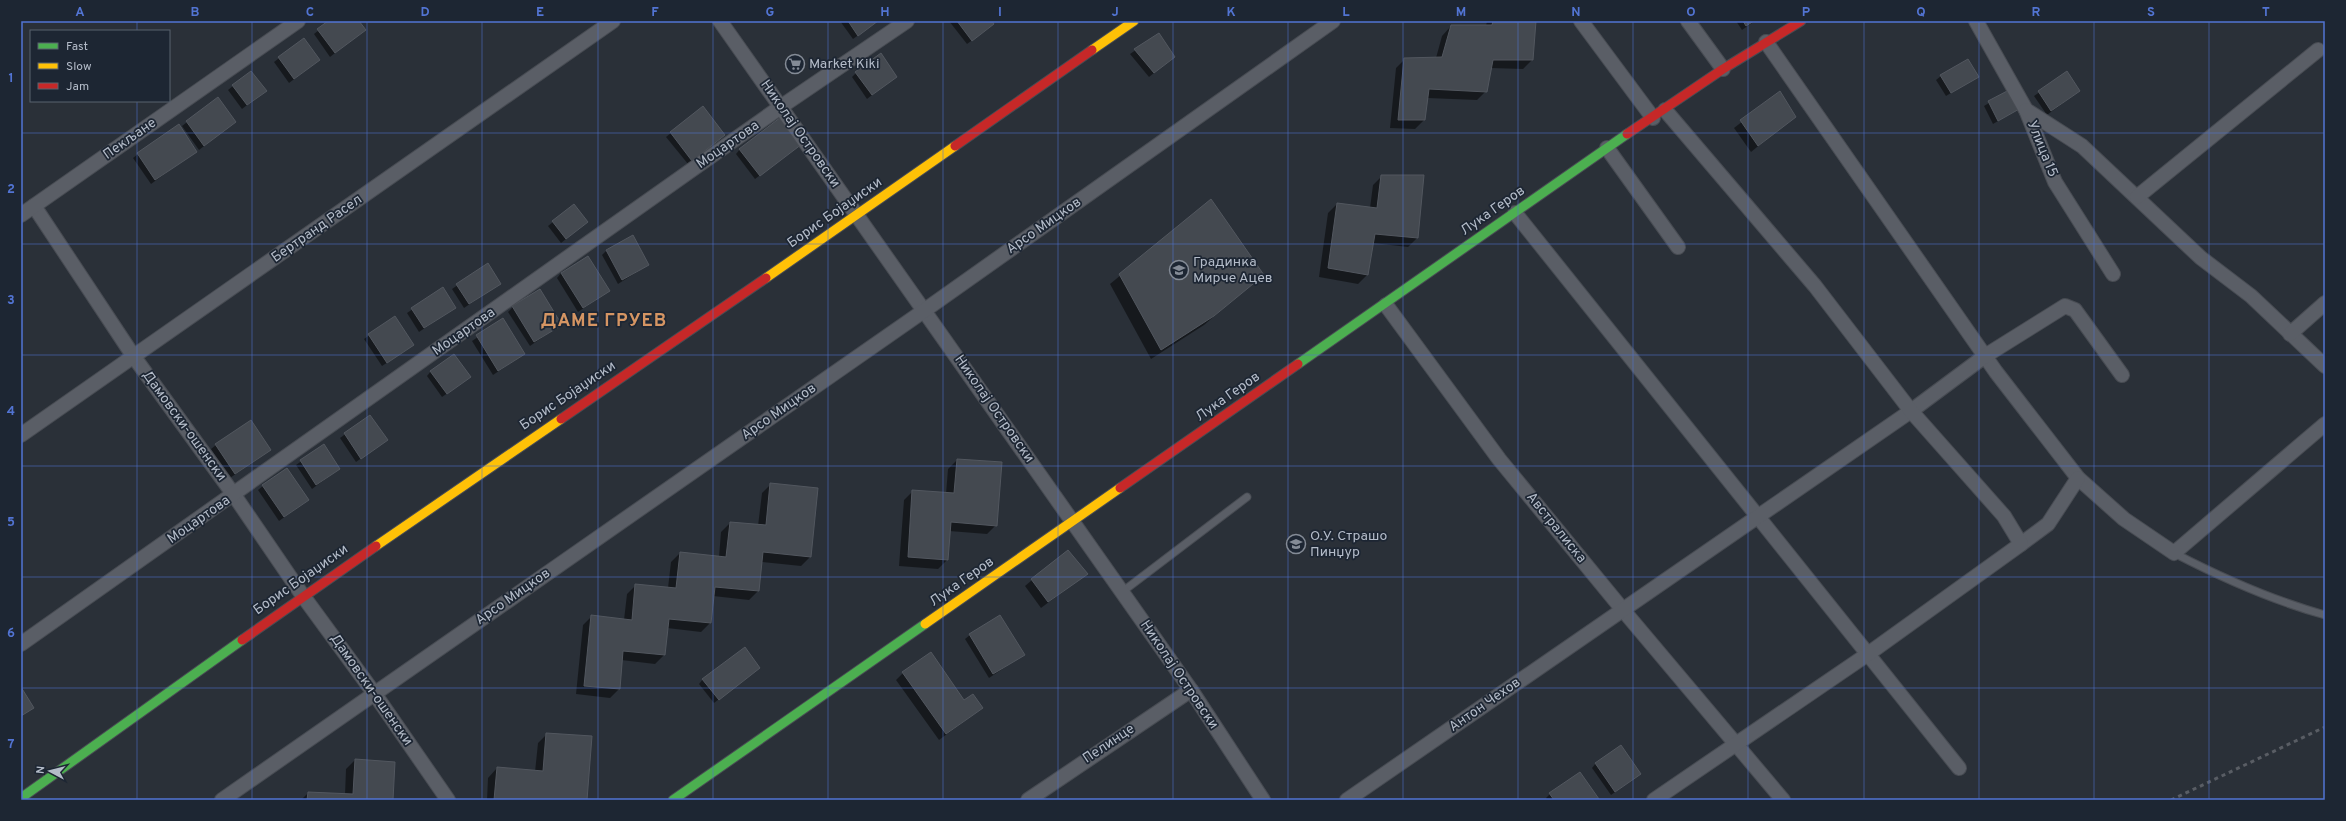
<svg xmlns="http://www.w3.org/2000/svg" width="2346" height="821" viewBox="0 0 2346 821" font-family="Overpass,sans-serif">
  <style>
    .shadow { fill: #0007 }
    .building { fill: #444950; stroke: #52575f }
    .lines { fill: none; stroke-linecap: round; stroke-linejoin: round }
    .lane-casing { stroke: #484c53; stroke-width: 9 }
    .street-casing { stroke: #484c53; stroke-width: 16 }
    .fast-casing { stroke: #484c53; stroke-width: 11 }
    .slow-casing { stroke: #484c53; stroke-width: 11 }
    .jam-casing { stroke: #484c53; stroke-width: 11 }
    .lane { stroke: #5a5e66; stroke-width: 7 }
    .street { stroke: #5a5e66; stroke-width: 14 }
    .fast { stroke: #4caf50; stroke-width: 9 }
    .slow { stroke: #ffc107; stroke-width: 9 }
    .jam { stroke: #c62828; stroke-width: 9 }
    .rail { stroke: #595d64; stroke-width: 3; stroke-dasharray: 4 4; stroke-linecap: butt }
    .grid { fill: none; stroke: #5274d3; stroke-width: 1; stroke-opacity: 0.55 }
    .labels { text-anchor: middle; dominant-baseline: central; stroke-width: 3.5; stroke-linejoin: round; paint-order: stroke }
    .poi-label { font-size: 14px; fill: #b4bcc9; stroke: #1d2633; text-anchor: start }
    .street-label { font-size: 14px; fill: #b4bcc9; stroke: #1d2633 }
    .district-label { font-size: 18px; font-weight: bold; letter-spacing: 1px; fill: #d59563; stroke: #1d2633 }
    .neatline { fill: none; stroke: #5274d3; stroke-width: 1.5 }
    .grid-label { font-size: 13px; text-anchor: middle; font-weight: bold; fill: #5274d3 }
  </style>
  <rect width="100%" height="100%" fill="#2a3038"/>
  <g class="shadow">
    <path d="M330,21H358L364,30L330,57L314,34Z"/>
    <path d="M840,21H878L853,39Z"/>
    <path d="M949,21H991L989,28L967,44Z"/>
    <path d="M1487,21H1535L1532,60L1523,69L1490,68L1486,91L1477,100L1427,98L1424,120L1415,129L1390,128L1396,68L1405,59L1436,58L1442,36L1451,26H1486Z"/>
    <path d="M1736,21H1755L1742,30Z"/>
    <path d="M1159,34L1174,57L1149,77L1130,54Z"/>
    <path d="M304,39L319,60L289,83L274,62Z"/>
    <path d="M856,73L896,76L867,99L852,77Z"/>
    <path d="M2067,73L2079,91L2047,115L2034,96Z"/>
    <path d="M1941,76L1977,77L1946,96L1936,80Z"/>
    <path d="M233,86L265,91L242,109L228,90Z"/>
    <path d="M2010,90L2020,108L1993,124L1984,106Z"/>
    <path d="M1780,92L1795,116L1751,152L1734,128Z"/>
    <path d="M218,98L235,122L199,150L182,126Z"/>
    <path d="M703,107L720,139L688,164L666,137Z"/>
    <path d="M796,148L755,179L736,154L740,149Z"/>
    <path d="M196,151L151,184L133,158L138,154Z"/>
    <path d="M1382,176L1417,238L1408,247L1373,243L1367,275L1358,284L1319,277L1328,213L1337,204L1370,208L1373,185Z"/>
    <path d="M1211,201L1262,275L1204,325L1151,359L1110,284Z"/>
    <path d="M553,222H587L561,243L548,226Z"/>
    <path d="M606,251L648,265L618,284L602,255Z"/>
    <path d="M487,265L499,284L464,308L452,289Z"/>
    <path d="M561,273L609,291L578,312L557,278Z"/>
    <path d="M442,289L454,308L419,332L407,313Z"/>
    <path d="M513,307L560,325L530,346L508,312Z"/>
    <path d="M395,317L408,349L382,366L364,339Z"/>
    <path d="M503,320L524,354L493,375L472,341Z"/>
    <path d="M431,371L465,381L442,397L427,376Z"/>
    <path d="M370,416L387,440L356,462L340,438Z"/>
    <path d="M216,445L270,450L230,478L211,449Z"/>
    <path d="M323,446L339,469L312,489L296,465Z"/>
    <path d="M957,460L996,525L987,534L949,531L947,560L938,569L899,566L904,500L913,491L946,494L948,469Z"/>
    <path d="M771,484L810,557L801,566L761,562L758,591L749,600L713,596L710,623L701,632L667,628L664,655L655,664L621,660L619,689L610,698L576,694L583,625L592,616L624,620L627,594L636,585L668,588L671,562L680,553L719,557L721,532L730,523L758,526L762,493Z"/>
    <path d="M263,486L308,500L279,521L258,490Z"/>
    <path d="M1086,574L1041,608L1025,586L1032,580Z"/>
    <path d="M970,635L1023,655L989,678L965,639Z"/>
    <path d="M754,672L714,703L699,684L703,679Z"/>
    <path d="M903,673L964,702L982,708L939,740L896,680Z"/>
    <path d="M547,734L586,800H487L488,778L497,768L535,772L538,743Z"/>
    <path d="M355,760L392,800H301L308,793L345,795L346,769Z"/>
    <path d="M1596,763L1640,774L1611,795L1592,768Z"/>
    <path d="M1579,773L1597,800H1547L1546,798L1550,794Z"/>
  </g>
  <g class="building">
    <path d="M328,21H359L366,30L335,53L317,29Z"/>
    <path d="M848,21H878L858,36Z"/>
    <path d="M957,21H992L994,24L972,41Z"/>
    <path d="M1493,21H1536L1533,60H1493L1487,92L1429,89L1425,120H1398L1404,58L1442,57L1451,25H1492Z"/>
    <path d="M1743,21H1754L1746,26Z"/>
    <path d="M1159,33L1175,57L1154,73L1134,49Z"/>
    <path d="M304,38L320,60L294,79L278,57Z"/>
    <path d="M881,53L897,77L872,95L855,72Z"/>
    <path d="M1968,59L1979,77L1951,93L1940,75Z"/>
    <path d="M251,71L267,91L247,105L232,85Z"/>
    <path d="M2067,71L2080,91L2051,111L2038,91Z"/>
    <path d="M2011,89L2021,108L1998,121L1988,101Z"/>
    <path d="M1780,91L1796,117L1758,146L1740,120Z"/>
    <path d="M218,97L236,122L204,146L186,121Z"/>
    <path d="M703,106L725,135L692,161L670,132Z"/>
    <path d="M781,117L802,144L760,176L739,149Z"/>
    <path d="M179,124L197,152L155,180L137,153Z"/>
    <path d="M1381,175H1424L1418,238L1375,234L1368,275L1328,268L1337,203L1377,208Z"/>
    <path d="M1211,199L1264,275L1214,316L1161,350L1119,274Z"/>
    <path d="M574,204L588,222L566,239L552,221Z"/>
    <path d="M633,235L649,265L622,280L606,250Z"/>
    <path d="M588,256L610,291L583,308L561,273Z"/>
    <path d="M488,263L501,284L469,304L456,284Z"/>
    <path d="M443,287L456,308L424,328L411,308Z"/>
    <path d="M540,289L562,325L534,342L512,306Z"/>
    <path d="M395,316L414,345L387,363L368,334Z"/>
    <path d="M503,318L525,354L498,371L476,335Z"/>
    <path d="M454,354L471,377L447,394L430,371Z"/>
    <path d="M370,415L388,440L361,459L344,433Z"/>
    <path d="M251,420L271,450L235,474L215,444Z"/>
    <path d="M324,444L340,469L316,485L300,460Z"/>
    <path d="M957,459L1002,462L997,526L951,522L948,560L908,557L912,490L954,493Z"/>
    <path d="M287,468L309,500L284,517L262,485Z"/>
    <path d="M770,483L818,488L811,557L763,552L759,591L715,587L711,623L669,619L665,655L623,651L620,689L584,686L591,615L632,620L635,584L676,588L680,552L726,557L730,522L766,525Z"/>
    <path d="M1068,550L1088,574L1048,602L1031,579Z"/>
    <path d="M1000,615L1025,655L993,674L969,634Z"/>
    <path d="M745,647L760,668L719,700L702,679Z"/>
    <path d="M931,652L964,700L973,694L983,708L946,734L902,672Z"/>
    <path d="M21,687L34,708L21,716Z"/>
    <path d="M546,733L592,736L587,800H494L497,767L543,771Z"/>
    <path d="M1621,745L1641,774L1615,792L1595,763Z"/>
    <path d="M355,759L395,762L393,800H307L308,792L353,794Z"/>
    <path d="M1580,772L1599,799L1554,800L1549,793Z"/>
  </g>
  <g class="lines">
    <g class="lane-casing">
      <g id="lane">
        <path d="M2174,553C2224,579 2271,600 2325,615"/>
        <path d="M1122,592L1247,497"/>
      </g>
    </g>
    <g class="street-casing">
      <g id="street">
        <path d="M720,21L1191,690L1263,800"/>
        <path d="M1581,21L1653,118"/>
        <path d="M1688,21L1723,69"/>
        <path d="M1976,21L2026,110L2055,182L2113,274"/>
        <path d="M1766,42L1996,372L2078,478L2124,519L2174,553L2325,424"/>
        <path d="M2026,110L2082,146L2201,258L2251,296L2325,366"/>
        <path d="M1607,148L1678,247"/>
        <path d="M2137,197L2318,50"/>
        <path d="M34,206L134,357L234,495L303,596L374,693L448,800"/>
        <path d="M1515,213L1959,768"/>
        <path d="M21,215L298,21"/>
        <path d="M1386,305L1499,459L1623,610L1783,800"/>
        <path d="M2290,334L2325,303"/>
        <path d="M21,435L613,21"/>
        <path d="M2021,544L2048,524L2078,478"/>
        <path d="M21,644L782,106L907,21"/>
        <path d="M222,800L925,310L1333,21"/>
        <path d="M1028,800L1191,690"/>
        <path d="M1347,800L1911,411L1985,356L2065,306L2075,310L2122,375"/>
        <path d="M1654,800L1868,654L2021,544L2004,516L1911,411L1815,286L1665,110"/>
      </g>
    </g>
    <g class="fast-casing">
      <g id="fast">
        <path d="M1298,364L1627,134"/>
        <path d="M21,798L242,640"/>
        <path d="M673,800L925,624"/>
      </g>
    </g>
    <g class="slow-casing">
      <g id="slow">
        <path d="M1092,50L1134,21"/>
        <path d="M766,278L955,146"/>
        <path d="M376,546L561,419"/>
        <path d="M925,624L1120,488"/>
      </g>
    </g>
    <g class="jam-casing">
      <g id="jam">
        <path d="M1627,134L1723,69L1801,21"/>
        <path d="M955,146L1092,50"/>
        <path d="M561,419L766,278"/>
        <path d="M1120,488L1298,364"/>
        <path d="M242,640L376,546"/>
      </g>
    </g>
    <use href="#lane" class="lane"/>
    <use href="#street" class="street"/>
    <use href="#fast" class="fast"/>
    <use href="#slow" class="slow"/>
    <use href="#jam" class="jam"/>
    <path class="rail" d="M2171,800L2325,727"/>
  </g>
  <path class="grid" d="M137,21V31M252,21V800M367,21V800M482,21V800M598,21V800M713,21V800M828,21V800M943,21V800M1058,21V800M1173,21V800M1288,21V800M1403,21V800M1518,21V800M1633,21V800M1748,21V800M1864,21V800M1979,21V800M2094,21V800M2209,21V800M137,101V800M21,133H2325M21,244H2325M21,355H2325M21,466H2325M21,577H2325M21,688H2325"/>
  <defs>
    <g id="supermarket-ring" transform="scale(1)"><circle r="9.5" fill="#1d2633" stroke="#848b96" stroke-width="1.5"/><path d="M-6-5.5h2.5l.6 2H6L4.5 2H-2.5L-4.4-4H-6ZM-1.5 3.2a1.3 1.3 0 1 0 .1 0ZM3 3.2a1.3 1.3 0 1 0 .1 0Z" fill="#848b96"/></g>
    <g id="school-ring" transform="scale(1)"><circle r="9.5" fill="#1d2633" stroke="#848b96" stroke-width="1.5"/><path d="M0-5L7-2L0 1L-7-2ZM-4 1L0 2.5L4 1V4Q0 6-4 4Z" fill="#848b96"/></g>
  </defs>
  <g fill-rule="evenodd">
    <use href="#supermarket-ring" x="795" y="64"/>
    <use href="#school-ring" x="1179" y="270"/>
    <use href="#school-ring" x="1296" y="544"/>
  </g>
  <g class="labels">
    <g class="poi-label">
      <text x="809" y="64">Market Kiki</text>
      <text x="1193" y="262">Градинка<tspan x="1193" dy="16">Мирче Ацев</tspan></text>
      <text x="1310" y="536">О.У. Страшо<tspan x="1310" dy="16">Пинџур</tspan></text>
    </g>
    <g class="street-label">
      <text transform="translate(800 134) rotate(55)">Николај Островски</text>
      <text transform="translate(130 139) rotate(-35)">Пекљане</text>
      <text transform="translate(728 145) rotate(-35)">Моцартова</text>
      <text transform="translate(2042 149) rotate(68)">Улица 15</text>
      <text transform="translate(1493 211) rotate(-35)">Лука Геров</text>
      <text transform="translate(835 213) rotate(-35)">Борис Бојаџиски</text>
      <text transform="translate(1044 226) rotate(-35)">Арсо Мицков</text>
      <text transform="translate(317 229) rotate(-35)">Бертранд Расел</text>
      <text transform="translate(464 332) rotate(-35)">Моцартова</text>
      <text transform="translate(568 396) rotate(-34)">Борис Бојаџиски</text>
      <text transform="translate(1228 397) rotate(-35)">Лука Геров</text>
      <text transform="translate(994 409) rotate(55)">Николај Островски</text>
      <text transform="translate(779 412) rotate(-35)">Арсо Мицков</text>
      <text transform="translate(184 426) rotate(54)">Дамовски-ошенски</text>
      <text transform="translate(199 520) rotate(-35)">Моцартова</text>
      <text transform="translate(1556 528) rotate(51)">Австралиска</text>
      <text transform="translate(301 580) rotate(-35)">Борис Бојаџиски</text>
      <text transform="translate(962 582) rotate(-35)">Лука Геров</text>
      <text transform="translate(513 597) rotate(-35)">Арсо Мицков</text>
      <text transform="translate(1179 675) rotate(56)">Николај Островски</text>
      <text transform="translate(371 690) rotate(55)">Дамовски-ошенски</text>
      <text transform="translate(1485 705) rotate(-35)">Антон Чехов</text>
      <text transform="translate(1109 744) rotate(-34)">Пелинце</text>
    </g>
    <g class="district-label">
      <text x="604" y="321">ДАМЕ ГРУЕВ</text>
    </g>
  </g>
  <rect width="2346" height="821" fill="none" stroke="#1d2633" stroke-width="44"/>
  <rect x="30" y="30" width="140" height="72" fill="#1d2633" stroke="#59626f"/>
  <rect x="38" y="43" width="20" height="6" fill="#4caf50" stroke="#59626f"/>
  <text x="66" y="50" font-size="12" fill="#b4bcc9">Fast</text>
  <rect x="38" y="63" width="20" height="6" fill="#ffc107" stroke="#59626f"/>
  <text x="66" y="70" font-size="12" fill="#b4bcc9">Slow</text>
  <rect x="38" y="83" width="20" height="6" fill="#c62828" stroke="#59626f"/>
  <text x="66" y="90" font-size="12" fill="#b4bcc9">Jam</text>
  <g transform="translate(50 771) rotate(277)" stroke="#1d2633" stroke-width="3" paint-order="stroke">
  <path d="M0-3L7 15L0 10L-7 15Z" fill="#b4bcc9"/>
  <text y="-6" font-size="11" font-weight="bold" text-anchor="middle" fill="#b4bcc9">N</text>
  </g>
  <rect x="22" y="22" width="2302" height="777" class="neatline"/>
  <g class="grid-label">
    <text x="80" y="16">A</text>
    <text x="195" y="16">B</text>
    <text x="310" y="16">C</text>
    <text x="425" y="16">D</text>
    <text x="540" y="16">E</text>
    <text x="655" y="16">F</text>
    <text x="770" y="16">G</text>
    <text x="885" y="16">H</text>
    <text x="1000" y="16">I</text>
    <text x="1115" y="16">J</text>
    <text x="1231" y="16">K</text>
    <text x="1346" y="16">L</text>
    <text x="1461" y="16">M</text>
    <text x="1576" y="16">N</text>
    <text x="1691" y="16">O</text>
    <text x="1806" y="16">P</text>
    <text x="1921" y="16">Q</text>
    <text x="2036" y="16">R</text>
    <text x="2151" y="16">S</text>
    <text x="2266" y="16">T</text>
    <text x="11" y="82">1</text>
    <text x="11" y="193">2</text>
    <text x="11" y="304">3</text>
    <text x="11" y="415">4</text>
    <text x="11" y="526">5</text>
    <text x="11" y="637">6</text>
    <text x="11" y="748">7</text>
  </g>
</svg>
